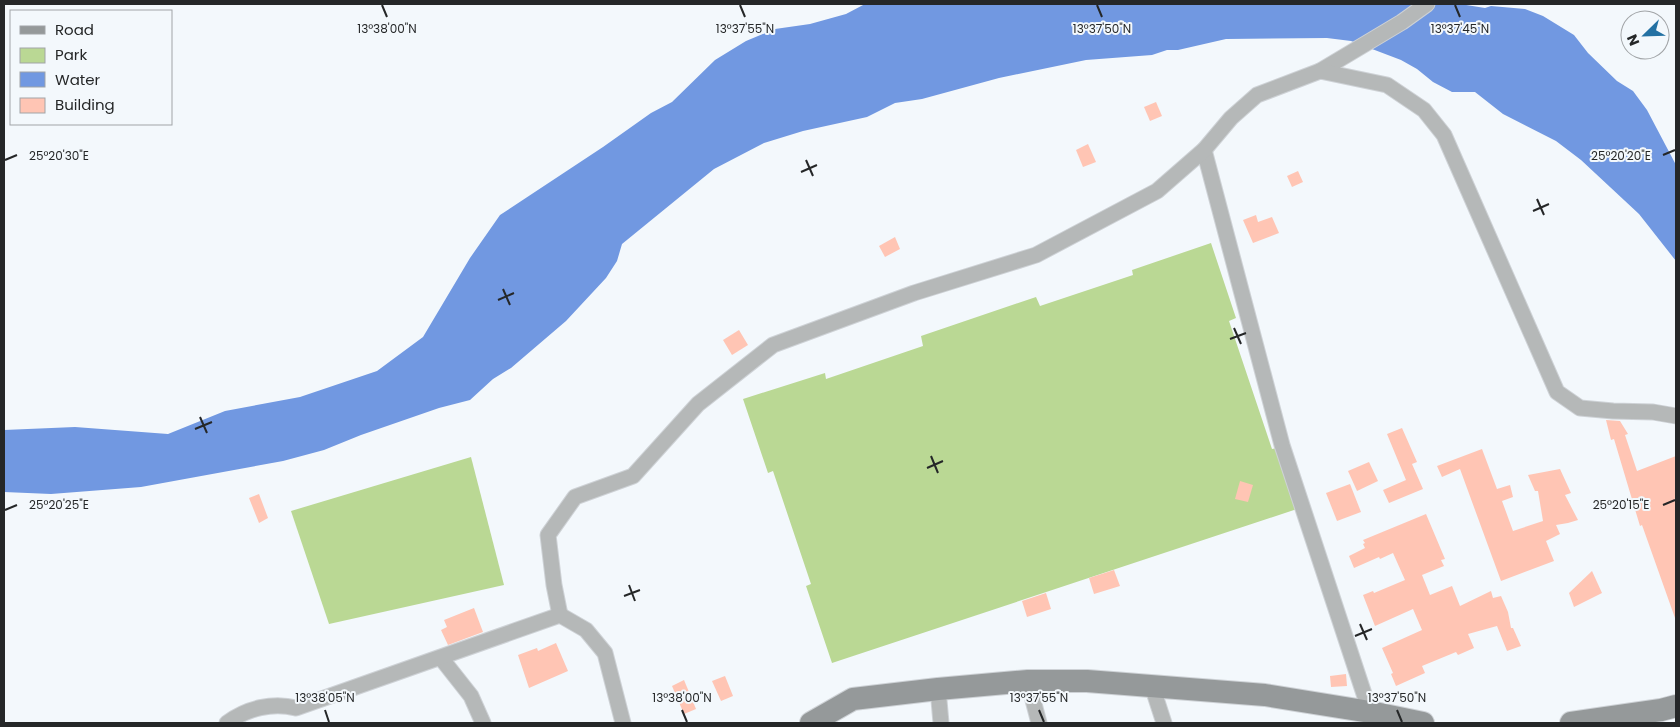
<svg xmlns="http://www.w3.org/2000/svg" width="1680" height="727" viewBox="0 0 1680 727" font-family="Poppins,sans-serif">
  <style>
    .green { fill: #bad894 }
    .water { fill: #7198e1 }
    .building { fill: #ffc5b4 }
    .lines { fill: none; stroke-linecap: round; stroke-linejoin: round }
    .street-casing { stroke: #ced2d6; stroke-width: 17 }
    .secondary-casing { stroke: #ced2d6; stroke-width: 24 }
    .street { stroke: #b5b8b8; stroke-width: 15 }
    .secondary { stroke: #95999a; stroke-width: 22 }
    .ticks { fill: none; stroke: #252728; stroke-width: 2 }
    .ticks-label { font-size: 12px; text-anchor: middle; fill: #252728; stroke: #f3f8fc; stroke-width: 4; stroke-linejoin: round; paint-order: stroke }
  </style>
  <rect width="100%" height="100%" fill="#f3f8fc"/>
  <g class="green">
    <path d="M1211,243L1236,318L1229,321L1272,449L1277,448L1297,509L832,663L806,586L811,584L773,471L768,473L743,399L825,373L826,379L923,346L921,336L1036,297L1040,306L1133,275L1132,270Z"/>
    <path d="M471,457L504,585L329,624L291,511Z"/>
  </g>
  <path class="water" d="M865,4H1460L1485,8L1491,6L1525,9L1543,16L1574,35L1588,53L1617,81L1633,91L1647,110L1676,165V261L1639,214L1581,160L1556,141L1503,114L1475,92H1452L1433,82L1417,69L1401,60L1351,41L1327,38L1226,39L1178,50H1167L1152,55L1086,60L999,78L922,99L895,103L867,117L803,131L764,143L714,169L622,244L617,261L606,278L566,321L511,368L493,379L470,400L439,408L361,435L324,450L283,461L141,487L51,494L4,492V430L75,427L168,434L225,411L300,397L377,371L423,337L470,258L500,215L603,147L651,113L672,102L715,60L746,41L775,29L810,24L846,14Z"/>
  <g class="building">
    <path d="M1156,102L1162,116L1150,121L1144,107Z"/>
    <path d="M1088,144L1096,162L1083,167L1076,150Z"/>
    <path d="M1298,171L1303,182L1292,187L1287,176Z"/>
    <path d="M1256,215L1258,222L1272,217L1279,233L1253,243L1243,220Z"/>
    <path d="M895,237L900,249L885,257L879,246Z"/>
    <path d="M739,330L748,345L732,355L723,340Z"/>
    <path d="M1606,420L1620,421L1628,434L1625,435L1637,471L1676,456V618H1675L1642,525L1640,526L1614,439L1611,440Z"/>
    <path d="M1402,428L1417,462L1412,464L1423,489L1389,503L1383,490L1406,480L1387,434Z"/>
    <path d="M1482,449L1497,489L1510,485L1513,497L1502,501L1513,531L1543,521L1538,491H1535L1528,475L1560,469L1571,493L1565,495L1578,520L1568,523L1556,525L1560,534L1546,541L1554,561L1501,581L1460,469L1442,477L1437,466Z"/>
    <path d="M1369,462L1378,481L1357,491L1348,471Z"/>
    <path d="M1240,481L1253,485L1248,502L1235,499Z"/>
    <path d="M1350,484L1361,512L1337,521L1326,493Z"/>
    <path d="M259,494L268,518L259,523L249,498Z"/>
    <path d="M1426,514L1445,559L1441,560L1444,566L1422,575L1430,595L1452,586L1460,606L1491,591L1493,598L1501,596L1508,612L1511,628H1513L1521,646L1507,651L1497,626L1468,634L1474,648L1458,655L1456,652L1422,666L1425,673L1396,686L1391,674L1393,673L1382,648L1422,630L1413,609L1375,626L1363,595L1373,591L1374,593L1405,580L1393,553L1380,559L1379,557L1354,568L1349,556L1365,548L1363,544L1365,543L1363,540Z"/>
    <path d="M1114,570L1120,586L1094,594L1089,578Z"/>
    <path d="M1592,571L1602,593L1574,607L1569,593Z"/>
    <path d="M1046,593L1051,609L1027,617L1022,601Z"/>
    <path d="M474,608L483,632L448,645L441,630L447,627L444,620Z"/>
    <path d="M556,643L568,671L529,688L518,655L537,648L538,651Z"/>
    <path d="M1346,674L1347,686L1331,687L1330,676Z"/>
    <path d="M725,676L733,696L721,701L712,681Z"/>
    <path d="M684,680L696,709L684,714L672,686Z"/>
  </g>
  <g class="lines">
    <g class="street-casing">
      <g id="street">
        <path d="M1320,71L1402,22L1427,4"/>
        <path d="M1204,150L1282,445L1370,712"/>
        <path d="M560,615L554,585L548,535L575,497L633,476L698,404L773,345L914,293L1036,255L1157,191L1204,150L1231,118L1257,95L1320,71L1387,85L1424,110L1444,135L1557,392L1580,408L1613,411L1653,412L1676,416"/>
        <path d="M441,658L471,696L483,723"/>
        <path d="M1028,681L1039,723"/>
        <path d="M1152,686L1164,723"/>
        <path d="M938,689L941,723"/>
        <path d="M227,723C247,708 273,702 296,708L560,615L586,630L605,653L623,723"/>
      </g>
    </g>
    <g class="secondary-casing">
      <g id="secondary">
        <path d="M811,723L853,699L938,689L1028,681H1087L1265,695L1370,712L1423,723"/>
        <path d="M1571,723L1661,710L1676,706"/>
      </g>
    </g>
    <use href="#street" class="street"/>
    <use href="#secondary" class="secondary"/>
  </g>
  <path class="ticks" d="M382,5L387,17M740,5L745,17M1097,5L1102,17M1455,5L1460,17M1663,155L1675,150M5,160L17,155M806,160L813,176M801,172L817,165M1537,199L1544,215M1533,211L1549,204M503,289L510,305M498,300L514,293M1234,328L1241,344M1230,339L1246,333M200,417L207,433M195,429L212,422M931,456L938,473M927,468L943,461M1663,505L1675,500M5,510L17,505M629,585L635,601M624,596L640,590M1360,624L1367,640M1355,636L1372,629M325,710L329,722M682,710L687,722M1039,710L1044,722M1397,710L1402,722"/>
  <g class="ticks-label">
    <text x="387" y="33">13°38'00"N</text>
    <text x="745" y="33">13°37'55"N</text>
    <text x="1102" y="33">13°37'50"N</text>
    <text x="1460" y="33">13°37'45"N</text>
    <text x="1621" y="160">25°20'20"E</text>
    <text x="59" y="160">25°20'30"E</text>
    <text x="1621" y="509">25°20'15"E</text>
    <text x="59" y="509">25°20'25"E</text>
    <text x="325" y="702">13°38'05"N</text>
    <text x="682" y="702">13°38'00"N</text>
    <text x="1039" y="702">13°37'55"N</text>
    <text x="1397" y="702">13°37'50"N</text>
  </g>
  <rect width="1680" height="727" fill="none" stroke="#252728" stroke-width="10"/>
  <rect x="10" y="10" width="162" height="115" fill="#f3f8fc" stroke="#a1a4a7"/>
  <rect x="20" y="26" width="25" height="8" fill="#95999a" stroke="#a1a4a7"/>
  <text x="55" y="35" font-size="15" fill="#252728">Road</text>
  <rect x="20" y="48" width="25" height="15" fill="#bad894" stroke="#a1a4a7"/>
  <text x="55" y="60" font-size="15" fill="#252728">Park</text>
  <rect x="20" y="72" width="25" height="15" fill="#7198e1" stroke="#a1a4a7"/>
  <text x="55" y="85" font-size="15" fill="#252728">Water</text>
  <rect x="20" y="98" width="25" height="15" fill="#ffc5b4" stroke="#a1a4a7"/>
  <text x="55" y="110" font-size="15" fill="#252728">Building</text>
  <g transform="translate(1645 35) rotate(247)"><circle r="24" fill="#f3f8fc" stroke="#a1a4a7"/>
  <path d="M0-4L9 19L0 12L-9 19Z" fill="#2371a3"/>
  <text y="-8" font-size="14" font-weight="bold" text-anchor="middle" fill="#252728">N</text>
  </g>
</svg>
